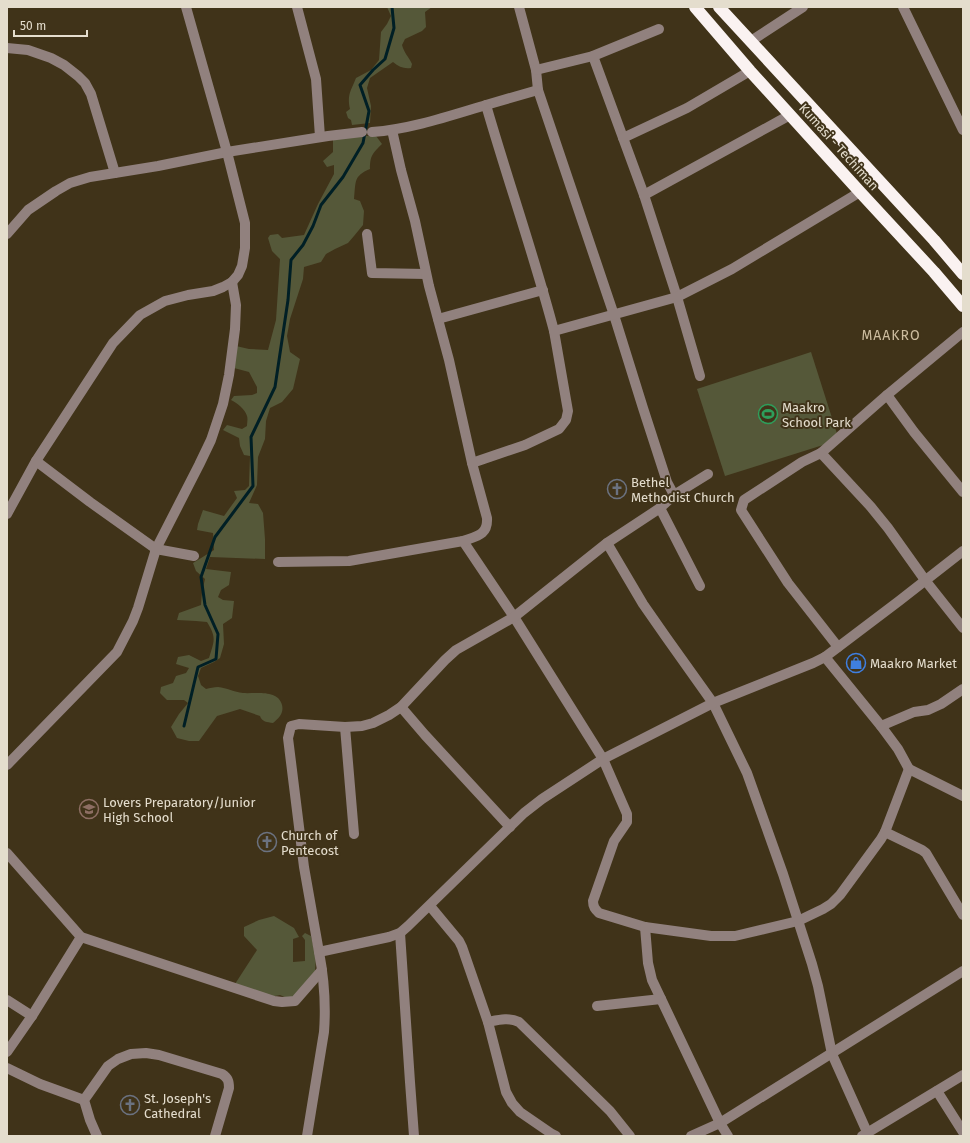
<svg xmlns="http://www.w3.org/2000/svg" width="970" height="1143" viewBox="0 0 970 1143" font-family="'Fira Sans',sans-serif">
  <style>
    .green { fill: #555839 }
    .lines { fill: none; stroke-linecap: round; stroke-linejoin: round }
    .stream { stroke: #001f25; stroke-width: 3 }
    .minor { stroke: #91817e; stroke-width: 10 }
    .highway { stroke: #faf2f1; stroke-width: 12 }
    .labels { text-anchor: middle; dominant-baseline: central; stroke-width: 4; stroke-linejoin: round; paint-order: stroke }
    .street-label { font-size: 13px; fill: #e4ddcd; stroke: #403319 }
    .poi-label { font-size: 13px; fill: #e4ddcd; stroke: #403319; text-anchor: start }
    .neighbourhood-label { font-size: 14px; letter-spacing: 1px; fill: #ccbc9e; stroke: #403319 }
  </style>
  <rect width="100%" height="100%" fill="#403319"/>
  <g class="green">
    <path d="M387,7H432L425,12L426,27L422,31L405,39L402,45C404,53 409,57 412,64L411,68C404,69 399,67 393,62L370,78L367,88L371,106L370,123L352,125L351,120L348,118L346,112L350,109C347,94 351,91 356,78L371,70L379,60L381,32L387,24L391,16Z"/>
    <path d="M362,136H376L382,144C373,153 370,155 370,169C353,176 356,182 354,199L360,201L364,211L363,225L354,236L348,243L335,249L326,254L321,262L304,267L303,279L290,319L287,336L290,352L300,359L293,389L282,402L270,408L266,421L265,439L258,457L257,485L249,503L258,504L263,513L265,539V559L210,557L206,569L231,572L229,585L221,590L218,597L223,600L234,601L232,618L223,624L224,644L220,658L214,662L201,668L198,676L201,685L206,689C210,688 214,687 218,687C227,688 234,692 243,693C255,694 278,689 282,705C284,713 279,718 273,723C267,722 262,722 260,716L240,709L217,716L199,741H189L177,738L171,727L179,714L188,703L184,700H167L160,693L161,687L173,683L176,676L186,673L189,668L176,664L178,657L189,655L201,661L209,658C214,641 217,638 207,622L196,621L177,620L179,613L201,605L202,592L205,579L196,571L193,563L214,550L213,533L197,530L198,524L203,510L224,516L237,498L234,491L245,490L249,486L250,456L244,455L240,446L239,438L223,430L227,425L242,429L247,426C247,423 248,419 247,416C245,409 237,403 231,400L234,396L252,395L257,393V387L249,372L234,368L236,346L249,349L268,350L276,320L280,259L272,251L268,238L270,235L278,234L282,238L304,235L318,204L334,174V165L327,167L323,161L333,152V138Z"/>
    <path d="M811,352L839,440L725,476L697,389Z"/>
    <path d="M274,916L294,928L299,937L293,939V962L305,961V940L302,936L305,933L311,936L316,958L315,971L294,997L287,998L280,995L270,997L235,984L257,950L244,936V927L259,920Z"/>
  </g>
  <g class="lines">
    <path class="stream" d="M184,726L198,667L216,659L218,634L205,605L201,577L215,537L253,486L251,437L275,387L288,300L291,260L303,245L313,226L321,205L343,177L363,143L369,111L360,85L373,70L385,59L394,28L392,7"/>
    <g class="minor">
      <path d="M297,7L316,79L320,137"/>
      <path d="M519,7L536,70L538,90L614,315L643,408L667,482L674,495"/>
      <path d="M903,7L963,130"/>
      <path d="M751,41L803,7"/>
      <path d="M7,48L28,50L51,58L64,65L78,76L85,83L91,94L115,173"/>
      <path d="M593,56L644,195L677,297L700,376"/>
      <path d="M536,70L593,56L659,29"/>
      <path d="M538,90L486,105C508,181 534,255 554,331L677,297L732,269L860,192"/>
      <path d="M372,132C411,129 449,116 486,105"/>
      <path d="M623,138L687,108L750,71"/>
      <path d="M644,195L790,115"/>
      <path d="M7,234L28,210L56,191L70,183L90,177L158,166L227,152L328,136L362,132"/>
      <path d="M367,234L372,273L426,274"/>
      <path d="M438,319L543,290"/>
      <path d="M887,395L914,432L963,492"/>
      <path d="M821,453L887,395L963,332"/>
      <path d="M36,461L90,502L156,549L194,556"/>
      <path d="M472,463L525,445L559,429L566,420L568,411L554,331"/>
      <path d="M660,508L700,586"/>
      <path d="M7,514L36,461L113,343L140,315L165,301L188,295L213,291L223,287L232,282L238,275L242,266L245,248V223L227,152L186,7"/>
      <path d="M463,541L514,617L603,759L627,814V822L614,841L593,901C593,907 595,909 599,913L645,927L711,936H735L798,921L823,909L831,904L840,895L881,839L885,832L909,769"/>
      <path d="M607,543L643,604L666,637L713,703L747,773L783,874L812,964L818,986L832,1054L867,1132"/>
      <path d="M278,562L349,561L463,541C477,536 488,535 487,518L472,463L449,360L429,286L415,221L401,170L392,130"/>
      <path d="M838,647L788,583L741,510L744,500L802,462L821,453L871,507L888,528L925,580L963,628"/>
      <path d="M825,657L881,726L898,749L909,769L963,796"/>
      <path d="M401,707L425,735L510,827"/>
      <path d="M881,726L914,712L928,710L941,704L963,689"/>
      <path d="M345,727L354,834"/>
      <path d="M7,765L117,652L133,621L138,608L156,549L199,465L211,440L223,404L229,375L235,329L236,305L232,282"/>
      <path d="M885,832L922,850L926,853L963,915"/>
      <path d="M7,853L81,937L274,1001L282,1002L295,1001L322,970"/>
      <path d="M430,906L459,941L462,947L488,1022L506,1092L512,1103L520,1112L552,1134L556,1136"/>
      <path d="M645,927L648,963L652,980L720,1123L728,1136"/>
      <path d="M400,933L410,1082L414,1136"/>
      <path d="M319,952L304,867L288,738L291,726L299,724L345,727L362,726L373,723L389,715L401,707L445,660L456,650L514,617L607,543L660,508L674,495L708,474"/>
      <path d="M7,1000L32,1016"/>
      <path d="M597,1006L661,999"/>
      <path d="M488,1022C498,1020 509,1017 519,1022L610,1111L630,1136"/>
      <path d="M7,1052L32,1016L81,937"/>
      <path d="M7,1068L40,1084L84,1100"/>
      <path d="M937,1091L963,1132"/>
      <path d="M97,1136L90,1120L84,1100L108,1066L118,1059L131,1054L146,1053L159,1055L222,1074C228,1078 229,1081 229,1088L215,1136"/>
      <path d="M307,1136L324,1032C326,1005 324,978 319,952L389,937L400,933L408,926L524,813L542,799L603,759L713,703L813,663L825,657L899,601L963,551"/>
      <path d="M691,1136L720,1123L963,971"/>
      <path d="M862,1136L963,1075"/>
    </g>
    <g class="highway">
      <path d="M695,7L750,71L860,192L934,272L963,306"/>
      <path d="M719,7L934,240L963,274"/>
    </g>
  </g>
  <defs>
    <g id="stadium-ring" transform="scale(1)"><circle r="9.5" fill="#403319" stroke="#2e9e5b" stroke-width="1.5"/><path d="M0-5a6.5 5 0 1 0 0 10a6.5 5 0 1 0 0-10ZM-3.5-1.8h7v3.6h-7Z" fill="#2e9e5b"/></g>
    <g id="church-ring" transform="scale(1)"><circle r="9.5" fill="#403319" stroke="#6b7280" stroke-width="1.5"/><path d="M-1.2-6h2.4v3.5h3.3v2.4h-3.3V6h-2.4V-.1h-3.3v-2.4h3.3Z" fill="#6b7280"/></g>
    <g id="shop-ring" transform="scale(1)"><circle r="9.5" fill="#403319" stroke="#3f7fe0" stroke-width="1.5"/><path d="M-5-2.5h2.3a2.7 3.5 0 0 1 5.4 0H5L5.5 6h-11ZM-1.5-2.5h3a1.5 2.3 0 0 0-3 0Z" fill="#3f7fe0"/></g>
    <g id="school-ring" transform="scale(1)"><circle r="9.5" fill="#403319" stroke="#8d6e63" stroke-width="1.5"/><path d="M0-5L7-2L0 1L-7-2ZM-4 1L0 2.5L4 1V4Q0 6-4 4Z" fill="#8d6e63"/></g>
  </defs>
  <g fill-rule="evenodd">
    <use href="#stadium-ring" x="768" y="414"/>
    <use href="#church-ring" x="617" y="489"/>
    <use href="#shop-ring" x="856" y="663"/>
    <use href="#school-ring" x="89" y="809"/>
    <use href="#church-ring" x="267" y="842"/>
    <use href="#church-ring" x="130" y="1105"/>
  </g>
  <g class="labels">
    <g class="street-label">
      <text transform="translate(839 147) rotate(48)">Kumasi - Techiman</text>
    </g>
    <g class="poi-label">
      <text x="782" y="407">Maakro<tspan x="782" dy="15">School Park</tspan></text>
      <text x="631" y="482">Bethel<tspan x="631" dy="15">Methodist Church</tspan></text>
      <text x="870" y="663">Maakro Market</text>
      <text x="103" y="802">Lovers Preparatory/Junior<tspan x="103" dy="15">High School</tspan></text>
      <text x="281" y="835">Church of<tspan x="281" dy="15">Pentecost</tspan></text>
      <text x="144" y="1098">St. Joseph's<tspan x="144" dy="15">Cathedral</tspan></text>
    </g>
    <g class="neighbourhood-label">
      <text x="891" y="335">MAAKRO</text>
    </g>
  </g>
  <rect width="970" height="1143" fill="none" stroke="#e4ddcd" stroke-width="16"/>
  <path d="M14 30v6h73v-6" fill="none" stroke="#e4ddcd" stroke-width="2"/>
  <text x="20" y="30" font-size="12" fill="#e4ddcd" stroke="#403319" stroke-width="3" paint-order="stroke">50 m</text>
</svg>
